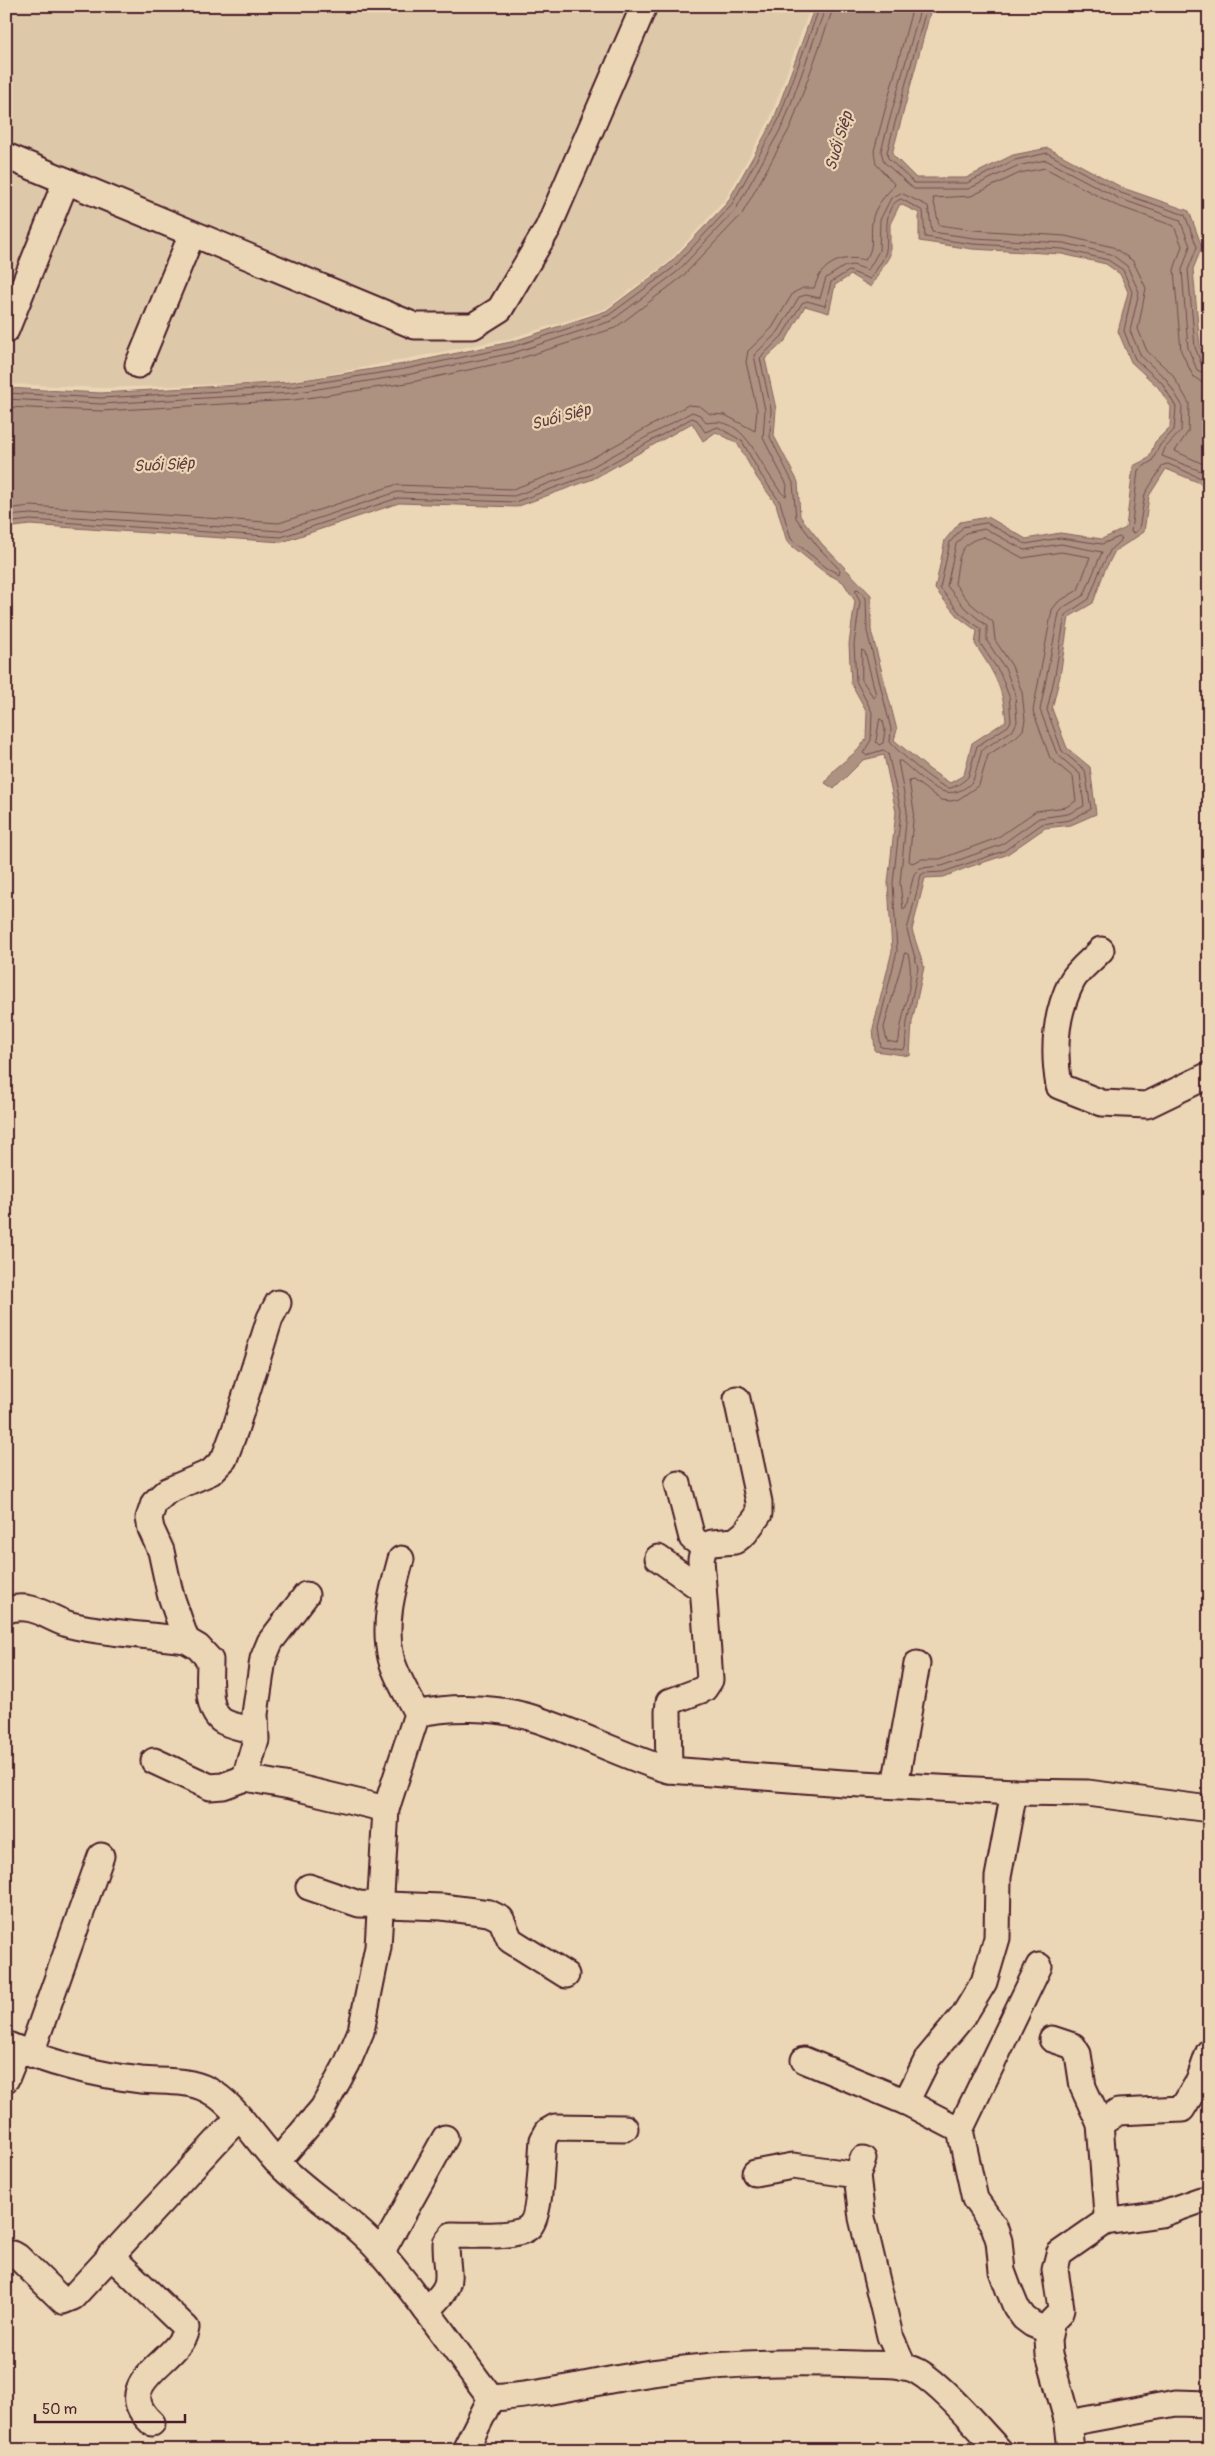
<svg xmlns="http://www.w3.org/2000/svg" width="1215" height="2456" viewBox="0 0 1215 2456" font-family="Pangolin,sans-serif">
  <style>
    .built { fill: #dec8aa }
    .water { fill: #ad9181; stroke: #85635f; fill-rule: evenodd }
    .lines { fill: none; stroke-linecap: round; stroke-linejoin: round }
    .shore { stroke: #724d4d; stroke-width: 1 }
    .minor-casing { stroke: #4a1f2b; stroke-width: 29 }
    .minor { stroke: #ebd7b5; stroke-width: 25 }
    .labels { text-anchor: middle; dominant-baseline: central; stroke-width: 4.5; stroke-linejoin: round; paint-order: stroke }
    .water-label { font-size: 16px; font-style: italic; fill: #633c40; stroke: #ebd7b5 }
  </style>
  <rect width="100%" height="100%" fill="#ebd7b5"/>
  <filter id="ink" filterUnits="userSpaceOnUse"><feTurbulence type="fractalNoise" baseFrequency=".02" numOctaves="2"/><feDisplacementMap in="SourceGraphic" scale="10" xChannelSelector="R" yChannelSelector="G"/><feConvolveMatrix kernelMatrix="1 2 1 2 8 2 1 2 1" color-interpolation-filters="sRGB"/></filter>
  <g filter="url(#ink)">
    <path class="built" d="M6,6H811L770,119L725,200L667,263L605,309L511,338L291,382L102,388L6,384Z"/>
    <path class="water" d="M815,6H932L892,154L916,178H966L1013,155L1048,148L1123,188L1189,211L1202,247L1193,269L1200,347L1209,369V476L1205,485L1166,469L1149,496L1144,532L1115,551L1104,572L1093,603L1069,617L1060,676L1052,709L1067,748L1090,767L1096,814L1071,825L1045,828L1006,855L966,868L944,877L925,878L912,930L924,967L912,1022L910,1056L875,1051L873,1028L892,951L888,883L896,812L884,755L863,760L834,789L825,783L834,770L858,750L866,739L867,712L851,683L849,644L855,601L843,582L824,572L787,542L776,504L757,478L737,443L716,432L703,441L692,423L593,479L516,507L399,503L282,542L30,525L6,528V388L101,393L291,382L404,364L511,342L606,311L669,264L727,203L774,119ZM900,204L919,213V241L972,249L1062,254L1106,264L1120,274L1128,292L1118,331L1131,362L1158,387L1171,407L1170,427L1155,442L1149,458L1133,466L1126,528L1102,539L1060,533L1026,539L988,517L960,522L945,540L935,589L957,616L977,631L975,644C994,673 1003,686 1006,721L972,743L964,775L950,783L930,770L894,740L897,730L871,630V595L822,544L800,516L798,482L774,436L776,409L765,359L786,340L805,306L829,313L835,285L851,275L871,287L890,255V224Z"/>
    <g class="lines">
      <g class="shore">
        <path d="M921,6L881,151L884,162L914,189H968L1017,166L1046,160L1118,198L1180,220L1190,246L1182,270L1188,348L1197,370L1209,375"/>
        <path d="M927,6L887,152L888,158L914,183H967L1015,160L1047,153L1121,193L1185,215L1197,247L1188,270L1195,347L1202,366L1209,369"/>
        <path d="M1209,383L1201,382L1193,376L1181,351L1174,270L1182,246L1174,226L1115,205L1045,168L1020,173L971,196L933,198L939,225L974,230L1065,236L1113,247L1133,261L1146,288L1138,329L1147,351L1172,374L1189,403L1188,432L1175,451L1201,463H1209"/>
        <path d="M6,393L101,398L291,387L405,369L512,347L609,315L673,268L731,206L778,121L820,6"/>
        <path d="M6,399L101,404L292,393L406,375L513,353L611,321L677,272L736,209L784,123L826,6"/>
        <path d="M6,407L101,411L294,400L407,383L515,360L615,328L682,277L742,214L791,126L834,6"/>
        <path d="M6,509L31,506L279,523L395,485L513,489L585,462L688,405L700,406L710,414L725,415L755,431L757,410L746,362L748,351L772,328L793,293L803,288H814C816,284 817,278 821,273C832,259 849,256 865,260C875,248 870,237 872,222C874,206 886,195 895,185L876,164L874,151L913,6"/>
        <path d="M6,516L31,514L280,531L397,492L514,496L588,469L692,412L700,415L707,423C744,415 756,458 774,482C777,487 781,494 786,496L787,485L763,438L765,410L754,355L778,332L799,297L806,295L820,298L826,278L845,266L853,265L868,270L879,251L880,220L891,198L901,193L928,206L932,232L974,238L1064,243L1111,254L1127,266L1139,292L1130,331L1141,356L1166,379L1182,405L1181,431L1165,448L1162,456L1201,471L1209,470"/>
        <path d="M6,523L30,520L281,537L398,498L515,502L590,475L692,418L697,420L705,432L718,427L742,441L761,475L780,502L791,539L827,568L839,574L840,570L818,547L796,518L793,483L770,437L771,409L760,358L782,336L802,303L807,301L825,306L831,282L849,271L870,279C875,271 882,263 885,254C890,241 880,206 901,199L923,211L925,237L973,244L1063,249L1108,260L1123,270L1132,292L1124,331L1135,359L1162,383L1176,407L1174,430L1160,445L1152,461L1138,470L1131,532L1134,533L1139,529L1145,494L1163,465L1168,464L1201,478L1209,477"/>
        <path d="M987,523L1026,544L1060,538L1102,544L1119,537L1122,539L1111,549L1100,570L1089,599L1065,615L1055,675L1047,710L1062,751L1085,770L1091,809L1070,820L1042,824L1004,851L943,872L924,873L921,875L907,930L918,968L907,1022L905,1048L903,1050L881,1047L878,1028L897,951L893,883L901,811L888,753L883,750L866,755L863,753L871,740L872,712L856,681L854,644L860,602L855,590L858,589L866,598L867,631L891,729L890,742C898,752 936,785 948,788C954,789 964,781 968,777L977,746L1008,726L1011,721L1009,696L1000,673L980,643L981,629L960,613L940,588L950,542L963,527Z"/>
        <path d="M986,529L1024,550L1061,544L1102,552L1084,595L1064,607L1059,613L1040,710L1057,754L1080,774L1084,806L1068,814L1039,818L1001,845L942,866L920,868L914,874L906,907L903,909L900,883L907,811L898,761H901C923,779 947,809 973,781L982,750L1013,730L1017,722L1015,694L1006,670L987,641V626L965,608L947,586L956,544L966,533Z"/>
        <path d="M984,537L1023,558L1061,552L1090,557L1078,590L1058,602L1052,610L1033,711L1050,758L1073,777L1076,801L1066,807L1036,811L997,838L940,859H922L912,863L909,861L914,811L909,781L913,780L941,800L951,801L959,799L979,785L988,755L1016,737L1023,730L1025,720L1022,692L1012,666L995,640L993,622L970,603L955,584C959,560 957,542 984,537Z"/>
        <path d="M862,650L865,652L876,695L874,698L862,680Z"/>
        <path d="M880,719L883,721L885,730L883,743L879,745L876,742Z"/>
        <path d="M905,953L908,954C916,981 901,1013 899,1040L897,1043L887,1041L884,1028Z"/>
      </g>
      <g class="minor-casing">
        <g id="minor">
          <path d="M6,156L415,326H473L500,309L548,228L644,6"/>
          <path d="M6,330L66,181"/>
          <path d="M138,365L192,234"/>
          <path d="M1101,950C1092,960 1078,970 1072,981C1055,1014 1053,1051 1059,1086L1102,1103L1147,1105L1209,1075"/>
          <path d="M678,1484L692,1538L704,1547"/>
          <path d="M658,1558L703,1590"/>
          <path d="M6,1610C36,1601 49,1621 75,1626C111,1634 150,1635 186,1640L198,1647L210,1660C210,1677 206,1708 221,1720C229,1726 245,1728 255,1731"/>
          <path d="M186,1640L170,1593L161,1551L151,1529L149,1518L154,1503L167,1491L211,1472L224,1459L235,1430L270,1318L278,1303"/>
          <path d="M417,1714C450,1706 493,1707 526,1716C575,1730 620,1756 669,1770L843,1783L1014,1792L1088,1793L1209,1809"/>
          <path d="M154,1761L210,1787L223,1786L245,1778L290,1786L386,1809"/>
          <path d="M669,1770L668,1712L669,1702L704,1689L710,1680L701,1559L704,1547L712,1543L735,1541L745,1533L759,1514V1502L737,1399"/>
          <path d="M245,1778L256,1740L255,1714L263,1659L270,1642L306,1595"/>
          <path d="M895,1785L917,1664"/>
          <path d="M309,1887L359,1904L442,1907L489,1913L501,1919L510,1940L566,1975"/>
          <path d="M1052,2039L1073,2046L1078,2054L1083,2087L1100,2124"/>
          <path d="M6,2044C47,2063 97,2075 141,2080C163,2082 188,2079 208,2090C234,2103 256,2140 276,2161C308,2195 351,2218 381,2253C421,2299 454,2350 491,2398"/>
          <path d="M31,2053L101,1856"/>
          <path d="M804,2060L906,2102L960,2130L975,2199L994,2226L999,2241L1002,2271L1009,2290L1016,2307L1024,2318L1032,2324L1049,2331"/>
          <path d="M6,2079L18,2049"/>
          <path d="M906,2102L928,2058L964,2015L984,1982L997,1938L998,1877L1014,1792"/>
          <path d="M960,2130L1039,1966"/>
          <path d="M863,2159L857,2175L862,2218L890,2336L904,2367"/>
          <path d="M277,2162L323,2108L347,2064L361,2031L378,1947L386,1809L417,1714C409,1697 396,1677 391,1658C383,1624 392,1592 401,1559"/>
          <path d="M755,2173L793,2166L857,2175"/>
          <path d="M1105,2222L1161,2214L1201,2200H1209"/>
          <path d="M381,2253L445,2138"/>
          <path d="M110,2255L186,2328C182,2361 107,2382 152,2423"/>
          <path d="M6,2256L13,2254L18,2257L63,2301L73,2297L239,2117"/>
          <path d="M426,2310C458,2282 446,2279 446,2243L452,2235C469,2235 517,2238 529,2227C541,2217 541,2157 543,2140L548,2131L555,2127L625,2128"/>
          <path d="M491,2398C548,2395 603,2379 660,2372C724,2363 792,2361 857,2364C875,2365 900,2362 917,2371C942,2385 978,2428 999,2450"/>
          <path d="M1068,2423L1176,2403L1209,2404"/>
          <path d="M465,2450L491,2398"/>
          <path d="M1071,2450L1068,2423L1049,2355L1048,2340L1052,2321L1060,2313L1061,2308L1055,2270L1059,2254L1105,2222L1107,2214L1100,2124L1118,2112L1182,2109L1199,2081L1209,2052"/>
        </g>
      </g>
      <use href="#minor" class="minor"/>
    </g>
  </g>
  <g class="labels">
    <g class="water-label">
      <text transform="translate(839 141) rotate(-73)">Suối Siệp</text>
      <text transform="translate(561 417) rotate(-15)">Suối Siệp</text>
      <text transform="translate(164 465) rotate(-3)">Suối Siệp</text>
    </g>
  </g>
  <rect width="1215" height="2456" fill="none" stroke="#ebd7b5" stroke-width="25"/>
  <rect x="12" y="12" width="1190" height="2431" fill="none" stroke="#4a1f2b" stroke-width="2" filter="url(#ink)"/>
  <path d="M35 2414v8h150v-8" fill="none" stroke="#4a1f2b" stroke-width="2.5"/>
  <text x="42" y="2414" font-size="15" fill="#4a1f2b" stroke="#ebd7b5" stroke-width="4" paint-order="stroke">50 m</text>
</svg>
